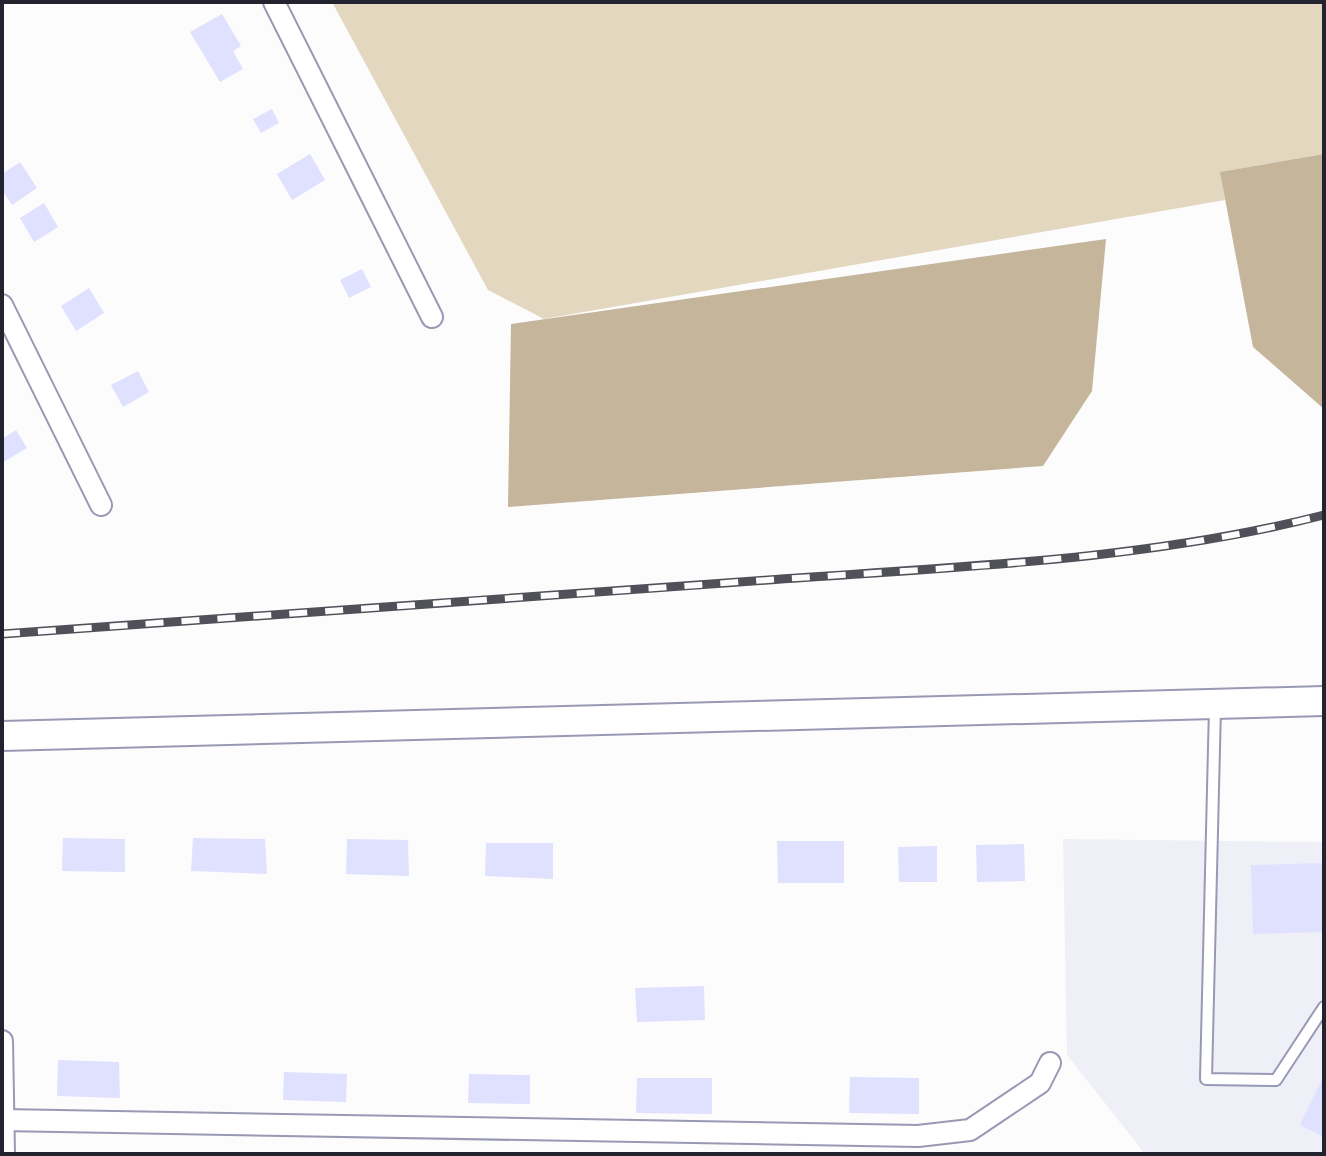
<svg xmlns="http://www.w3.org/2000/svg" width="1326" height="1156" viewBox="0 0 1326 1156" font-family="'Asap Condensed',sans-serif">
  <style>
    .built { fill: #eff0f7 }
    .green { fill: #e4d7c0 }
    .forest { fill: #c4b59b }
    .building { fill: #dfe1ff }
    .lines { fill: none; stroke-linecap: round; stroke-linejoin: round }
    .lane-casing { stroke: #9899b4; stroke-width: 14 }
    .street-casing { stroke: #9899b4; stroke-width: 24 }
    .secondary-casing { stroke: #9899b4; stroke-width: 32 }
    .lane { stroke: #fff; stroke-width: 10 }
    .street { stroke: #fff; stroke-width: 20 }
    .secondary { stroke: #fff; stroke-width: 28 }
    .rail-casing { stroke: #505059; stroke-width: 9 }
    .rail { stroke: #fcfcfc; stroke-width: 6; stroke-dasharray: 18; stroke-linecap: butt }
  </style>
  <rect width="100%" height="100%" fill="#fcfcfc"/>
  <path class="built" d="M1063,839L1324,842V1154H1145L1067,1055Z"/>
  <path class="green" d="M332,2H1324V154L1221,172L1225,200L544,319L488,290Z"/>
  <g class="forest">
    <path d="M1324,154V409L1253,347L1220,172Z"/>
    <path d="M1106,239L1092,391L1043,466L508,507L511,324Z"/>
  </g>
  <g class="building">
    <path d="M222,14L241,46L233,51L243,69L220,82L190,32Z"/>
    <path d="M272,109L279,123L261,133L253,119Z"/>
    <path d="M310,154L325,180L292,200L277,174Z"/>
    <path d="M20,162L37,188L12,205L2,190V174Z"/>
    <path d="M44,203L58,227L34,242L20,218Z"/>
    <path d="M362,269L371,287L349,298L340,280Z"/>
    <path d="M89,288L104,313L76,331L61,306Z"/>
    <path d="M138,371L149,392L123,407L111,385Z"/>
    <path d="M16,430L27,448L2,463V439Z"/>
    <path d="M63,838L125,839V872L62,871Z"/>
    <path d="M193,838L265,839L267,874L191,871Z"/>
    <path d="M347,839L408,840L409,876L346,874Z"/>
    <path d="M777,841H844V883H778Z"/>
    <path d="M486,843H553V879L485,876Z"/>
    <path d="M1024,844L1025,881L977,882L976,845Z"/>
    <path d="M937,846V882H899L898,847Z"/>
    <path d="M1324,863V932L1253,934L1251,865Z"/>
    <path d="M704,986L705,1020L637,1022L635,988Z"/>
    <path d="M58,1060L119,1062L120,1098L57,1096Z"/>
    <path d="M284,1072L347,1074L346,1102L283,1100Z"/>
    <path d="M469,1074L530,1075V1104L468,1103Z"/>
    <path d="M1324,1075V1137L1300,1125Z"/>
    <path d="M850,1077L919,1078V1114L849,1113Z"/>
    <path d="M637,1078H712V1114L636,1113Z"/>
  </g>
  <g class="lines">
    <g class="lane-casing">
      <path id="lane" d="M1215,707L1206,1079L1276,1080L1324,1007"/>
    </g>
    <g class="street-casing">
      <g id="street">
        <path d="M274,2L432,317"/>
        <path d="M2,305L101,505"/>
        <path d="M2,1041L4,1154"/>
        <path d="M2,1120L918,1136L970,1130L1040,1083L1050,1063"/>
      </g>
    </g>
    <g class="secondary-casing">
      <path id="secondary" d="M2,736L1324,701"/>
    </g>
    <use href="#lane" class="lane"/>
    <use href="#street" class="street"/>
    <use href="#secondary" class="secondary"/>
    <g class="rail-casing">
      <path id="rail" d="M2,634C257,616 513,598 768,580C952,567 1144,561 1324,515"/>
    </g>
    <use href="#rail" class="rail"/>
  </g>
  <rect width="1326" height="1156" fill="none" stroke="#22232e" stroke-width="8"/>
</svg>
